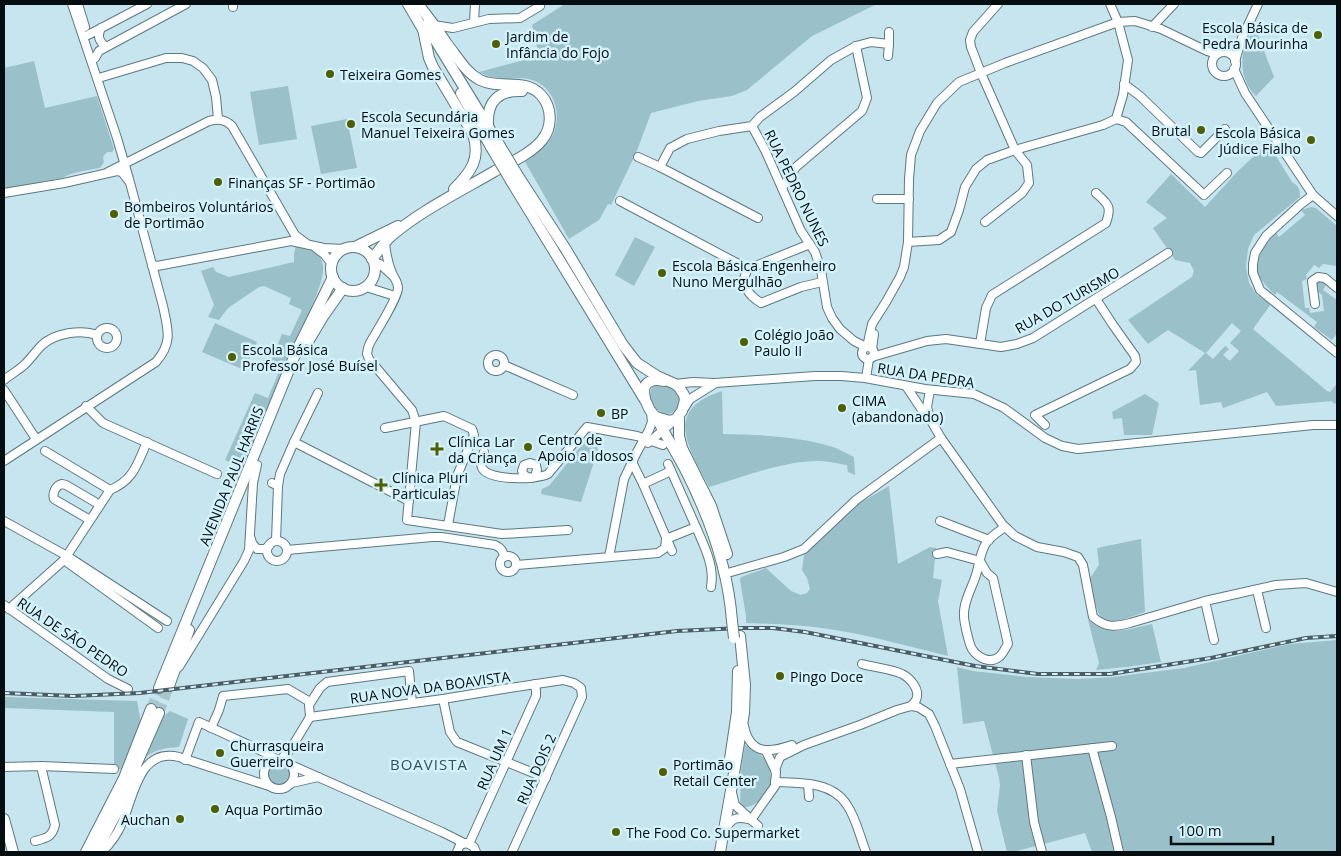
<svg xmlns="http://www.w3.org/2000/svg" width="1341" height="856" viewBox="0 0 1341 856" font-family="'Open Sans',sans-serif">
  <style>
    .green { fill: #9ac0c9; fill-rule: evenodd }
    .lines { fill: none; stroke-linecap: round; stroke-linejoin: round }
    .major-tunnel { stroke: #a9c5cd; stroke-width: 10; stroke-dasharray: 10 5; stroke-linecap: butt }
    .minor-casing { stroke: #5c7981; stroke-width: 10 }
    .major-casing { stroke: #5c7981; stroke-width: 12 }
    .minor { stroke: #fff; stroke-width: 8 }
    .major { stroke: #fff; stroke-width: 10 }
    .rail-casing { stroke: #4b5c62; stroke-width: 4 }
    .rail { stroke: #d3f2fb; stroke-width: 2; stroke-dasharray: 5.5; stroke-linecap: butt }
    .major-bridge-casing { stroke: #5c7981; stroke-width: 12; stroke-linecap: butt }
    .major-bridge { stroke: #fff; stroke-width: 10 }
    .poi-dot { fill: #505e00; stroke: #d3f2fb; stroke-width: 2 }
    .labels { text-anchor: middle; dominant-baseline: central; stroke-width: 5; stroke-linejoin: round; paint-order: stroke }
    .poi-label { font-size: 14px; fill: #040e11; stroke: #d3f2fb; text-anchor: start }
    .street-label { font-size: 14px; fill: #040e11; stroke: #d3f2fb }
    .neighbourhood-label { font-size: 15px; letter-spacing: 1px; fill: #355057; stroke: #d3f2fb }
  </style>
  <rect width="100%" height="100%" fill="#c6e5ee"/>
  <g class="green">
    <path d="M565,4H877L812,36L747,90L732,96L698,101L651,113L636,153L611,205L608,204L599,220L569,239L524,160C532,154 543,149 549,141C564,121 557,88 532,80C521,77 515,79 505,79C496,79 487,76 479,72L539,56L532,25Z"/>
    <path d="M1256,28L1260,29L1258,35L1274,77L1256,96C1241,83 1239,58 1247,41C1249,36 1253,32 1256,28Z"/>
    <path d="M34,61L45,108L97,96L114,149L112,152H108C104,154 102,157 104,162L100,168C89,170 71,172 62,178L4,189V68Z"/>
    <path d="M288,86L297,139L259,145L250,92Z"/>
    <path d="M347,119L357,168L321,174L311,126Z"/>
    <path d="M1268,143L1292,182C1299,186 1300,189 1300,197L1254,235L1248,249L1246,267L1249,283L1256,294L1271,304L1253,329L1327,391L1330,392L1337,384V404L1333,403L1332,401L1276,406L1267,392L1223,408L1221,402L1200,405L1196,370L1188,371L1205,353L1168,330L1148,344L1128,320L1192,277L1194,271L1190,263L1175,260L1153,228L1167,218L1146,202L1171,174L1205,207L1238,171ZM1232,323L1241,331L1230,343L1239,351L1230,361L1223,355L1229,349L1225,346L1213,359L1206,353Z"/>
    <path d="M1311,207L1316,208L1337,226V266L1323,264L1319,268L1314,265L1306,275L1307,279L1302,281L1305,308H1309L1310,313L1324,311L1322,295L1317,291L1316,283L1321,280L1326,285L1323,290L1337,300V333L1332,340L1314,327L1317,322L1277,292L1275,295C1269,289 1260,280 1258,272C1255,257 1266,243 1276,233L1279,237L1305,215L1301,210Z"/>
    <path d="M635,237L655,247L634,286L615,275Z"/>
    <path d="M296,245C309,247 322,252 323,267C325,283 300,332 293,349C276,389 260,429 244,469L225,460L255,393L268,398L280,369L270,363L282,334L290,336L302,310L289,304L291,298L264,286L259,287L228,308L219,320L208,317L214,305L201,271L213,267L216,272L229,277L294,262V254Z"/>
    <path d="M215,323L257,342L244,370L202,352Z"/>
    <path d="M660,384L672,388L679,395C681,432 637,406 654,385Z"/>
    <path d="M722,391L723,434C760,435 800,436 836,448C842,451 848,454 854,457L855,475L848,472L847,465C839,464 829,461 820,461C786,460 742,477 709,487C689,448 662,410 722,391Z"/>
    <path d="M1145,394L1159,403L1152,435H1124L1122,418L1113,419L1112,412Z"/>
    <path d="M600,434L597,448L598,450L581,502L541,494L542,489L549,486L585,441L594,435Z"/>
    <path d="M889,486L898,564L930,547L936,548L933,578L942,580L938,601L948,656C911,647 873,636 835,630C805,625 775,624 746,623V616L740,580L741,577L766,568L791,591L801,595L807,593L810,589L807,578L802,570L804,555L858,504Z"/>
    <path d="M1141,539L1145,612L1113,623C1110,622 1105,620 1102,618C1095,612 1093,588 1090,578L1099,565L1097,548Z"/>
    <path d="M1088,620C1093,623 1097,627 1103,629C1118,634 1137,627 1152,624L1161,662L1126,667L1096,670L1099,663Z"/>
    <path d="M1337,640V852H1092L1085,833L1013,852H1007L997,811L1000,785L999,778L984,721L963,724L957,667L973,671L1027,677L1078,679L1113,677L1184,668L1290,644Z"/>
    <path d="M4,697L137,701L141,723L123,769H114V712L4,708Z"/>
    <path d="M170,711L188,719L179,747C166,748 156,749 146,757L164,716Z"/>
    <path d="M745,745L750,746L769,762L772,785C762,798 757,807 740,808L741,770Z"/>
    <circle cx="279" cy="774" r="11"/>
  </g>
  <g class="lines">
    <g class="major-tunnel">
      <path d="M151,709L159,688"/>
      <path d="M159,713L169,686"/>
    </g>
    <g class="minor-casing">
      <g id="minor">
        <path d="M78,4L85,27"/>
        <path d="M233,4V7"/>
        <path d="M1110,4L1118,22L1128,60L1123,95L1116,119"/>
        <path d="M474,22L475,4"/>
        <path d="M433,25L453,28L489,19L520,18L540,6"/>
        <path d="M1152,27L1174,4"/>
        <path d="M101,28C97,37 99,41 106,47"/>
        <path d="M88,35L147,4"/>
        <path d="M889,44V32"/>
        <circle cx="1224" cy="64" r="12"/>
        <path d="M95,58L99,51L186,4"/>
        <path d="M1235,61L1242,38L1258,4"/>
        <path d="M1234,69L1245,93L1313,195L1337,216"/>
        <path d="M102,77L166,58H182L193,61L203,68L212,80L216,97L218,119"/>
        <path d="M1124,84L1140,96L1198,152L1201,153L1225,129"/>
        <path d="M752,126L765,150L801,231L815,252L821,270L827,307L832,318L840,329L854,341L866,347"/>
        <path d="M638,157L660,167L758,218"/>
        <path d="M660,167L670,148L687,139L719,131L752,126L760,117L794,92L831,60L856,46L871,42L889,44L888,56"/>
        <path d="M108,172L209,121C218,119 225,119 232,126L295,235L307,244"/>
        <path d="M782,188L796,167L862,111L867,98L856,46"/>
        <path d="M4,193L64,183L117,171L122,172L128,180"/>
        <path d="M1313,195L1301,204L1266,236L1255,253L1253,264V273L1260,290L1337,353"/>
        <path d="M877,199H909"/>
        <path d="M620,201L748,269"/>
        <path d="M985,222L1022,193L1029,183L1027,165L1015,150L981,73L971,47L970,40L973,32L998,4"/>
        <path d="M908,242L939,240L951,232L959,210L965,187L976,169L987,160L1015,150L1103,125L1116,119L1126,122L1204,195L1227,173"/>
        <path d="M385,243C386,253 388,264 392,273C394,278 398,282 398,288C398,298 376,332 370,343L368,348L367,354L369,359L412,410L416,422L407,520L502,534L568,530"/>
        <path d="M810,244L748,269C739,283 748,295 761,303L801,287L822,282"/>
        <path d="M316,248L324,254L332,264"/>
        <path d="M374,262L380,264L392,275"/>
        <path d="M152,265L157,266L291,241L324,248L344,249"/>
        <path d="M366,287L395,296"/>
        <path d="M1315,304L1312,281L1318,277L1325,278L1337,288"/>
        <circle cx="107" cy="338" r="10"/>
        <path d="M980,344L986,308L992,295L1106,223C1112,206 1108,204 1096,193"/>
        <path d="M867,347L872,324L886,302L900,277L904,267L908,242L909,179L911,155L920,131L937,103L959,82L1005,63L1118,22L1135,21L1161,29L1207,51L1217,54"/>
        <circle cx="868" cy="353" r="6"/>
        <path d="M872,349L874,334"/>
        <circle cx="496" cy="363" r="8"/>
        <path d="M872,357L927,341L946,339L1001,347L1017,344L1033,338L1168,253"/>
        <path d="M504,365L573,395"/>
        <path d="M866,378L869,359"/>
        <path d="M4,380C10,375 17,371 23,366C30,360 35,352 42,345C55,333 81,329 97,335"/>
        <path d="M675,384L693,382L715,383L815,376H841L865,378L925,389L964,393L974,394L1004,408L1045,438L1062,446L1078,449L1313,425H1337"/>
        <path d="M906,386L924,413L930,419L941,438L1003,525L1015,536L1037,547L1064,552L1078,557L1083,565L1093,617C1106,628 1114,627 1130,623L1205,601L1276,585L1306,583L1337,592"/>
        <path d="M4,390L36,439"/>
        <path d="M930,390L927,407L930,419"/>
        <path d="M318,393L294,442L409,501"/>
        <path d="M86,406L103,423L217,474"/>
        <path d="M685,407L690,399L714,384"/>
        <path d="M1045,425L1035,415L1130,369L1136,362L1135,356L1113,325L1096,299"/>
        <path d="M385,428L444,416L472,429L474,435L457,476L448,525"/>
        <path d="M648,443L676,419"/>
        <path d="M45,451L110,490"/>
        <path d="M484,452C482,457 480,463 482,468C489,481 536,480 548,474L587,427L637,436L663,445"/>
        <path d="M4,461L156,362C173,342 168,330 163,306L129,179L117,138L72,4"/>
        <path d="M632,462L643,484L672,551"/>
        <path d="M668,464L696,527"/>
        <path d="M530,478L524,475L522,471L524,465L530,463L536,465L537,470L535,476L531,478"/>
        <path d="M272,483L278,486L276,541"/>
        <path d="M643,484L671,471"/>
        <path d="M278,486L280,474L294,442"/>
        <path d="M90,520L54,499C52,493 56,485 62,484L66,485L100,505"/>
        <path d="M4,521L67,556L167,621"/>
        <path d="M940,521L989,540"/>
        <path d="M251,539L252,543L257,549H265L269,546"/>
        <circle cx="277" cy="551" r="10"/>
        <path d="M287,550L432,537H441L495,545C501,548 503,550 504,557"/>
        <path d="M937,554L947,552L980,561L987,573L993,578L1008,644C1005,648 1003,654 999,657C990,664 978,658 972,649C969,644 964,622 964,616C963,602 972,588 976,575C979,565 980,554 985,545C989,537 998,532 1005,527"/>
        <circle cx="508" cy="564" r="8"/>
        <path d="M609,557L624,479L637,452L649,430L652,422L651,412"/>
        <path d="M64,560L158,628"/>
        <path d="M517,565L658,553L665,548L666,539L696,527C704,546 715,566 711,587"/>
        <path d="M731,572L784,557L804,549L856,500L941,438"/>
        <path d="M1257,590L1266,628"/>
        <path d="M1205,601L1214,640"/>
        <path d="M4,605L108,679L128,689"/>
        <path d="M9,609L64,560L110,490C134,480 137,464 147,442"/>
        <path d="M862,664C872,667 893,669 902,674C910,678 921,690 916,700C915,702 913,704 911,706"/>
        <path d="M179,667L244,561L249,550L253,483L257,465"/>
        <path d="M443,699L450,732L457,742L546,778"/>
        <path d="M310,717L309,705L320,688L327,682L409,671L412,703"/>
        <path d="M744,726C750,755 769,753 792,745"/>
        <path d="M211,728L219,710L223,696L288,689L310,702"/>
        <path d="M1092,748L1111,817L1119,852"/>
        <path d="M1026,755L1034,822L1042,852"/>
        <path d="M282,758L290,750L310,717L443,699L503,689L563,680L574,683L581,688L582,697L512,852"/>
        <circle cx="279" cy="774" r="15"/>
        <path d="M185,760L199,722L264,752L276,759"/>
        <path d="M950,764L1112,746"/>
        <path d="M291,765L442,832L464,843"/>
        <path d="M4,767L41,766L114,769"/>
        <path d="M775,770L780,757L804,745L860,725L897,710L911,706L918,707L929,714L935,726L960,789L978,852"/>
        <path d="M775,782C800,783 832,781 847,805C856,818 860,837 866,852"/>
        <path d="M292,783L318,777"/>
        <path d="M808,784L809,797"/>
        <path d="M732,793L735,805L758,826"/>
        <path d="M751,820L775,786L776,772L766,751"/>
        <path d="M725,829C732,819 735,816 748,819"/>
        <path d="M35,841C47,838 52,837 55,825L41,766"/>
        <path d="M469,844L536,696V691L535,684"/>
        <path d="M102,852C111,843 117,835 122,823C134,796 139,747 179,757L269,786"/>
        <path d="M457,852L460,845L467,843L474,847L476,852"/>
      </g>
    </g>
    <g class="major-casing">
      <g id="major">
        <path d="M408,4L425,33"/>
        <path d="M426,25L500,146"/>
        <path d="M423,29L429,58L433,67L473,134C481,159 471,172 454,189"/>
        <path d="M461,93L491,147"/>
        <path d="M488,124C487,101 499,90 522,91"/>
        <path d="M520,179L565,248L623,345L637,363L657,376L675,384L679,387L684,395L685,400L682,411L676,419L670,421L656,417"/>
        <path d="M511,181L645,400C647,403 648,407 650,410C652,413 655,416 657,419C666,436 676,452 685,469C709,516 728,567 732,621"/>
        <path d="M355,247L398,226"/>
        <circle cx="353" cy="269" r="22"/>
        <path d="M372,259C378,252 383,244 389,238C418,212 461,191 495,171C510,163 532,153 542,140C553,127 552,107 541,95C524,77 500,90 480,80C465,72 457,56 447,44C438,30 428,17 418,4"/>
        <path d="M309,340L324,315L343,288"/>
        <path d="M645,398C641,383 650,378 664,381"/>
        <path d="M679,415V436L682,448L711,506L727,554"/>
        <path d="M169,686L189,630"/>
        <path d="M159,688L297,350L333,277"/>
        <path d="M730,759L737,712L738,671"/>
        <path d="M133,772L159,713"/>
        <path d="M4,819L13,852"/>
        <path d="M86,852L124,778L151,709"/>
        <path d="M96,852L129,789L136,768"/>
        <path d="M720,852L732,785L744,713L745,685L740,636"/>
      </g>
    </g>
    <use href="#minor" class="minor"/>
    <use href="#major" class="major"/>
    <g class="rail-casing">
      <path id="rail" d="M4,693L73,696L140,693L677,631L741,628H773L805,632L975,666L1038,674H1110L1211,658L1306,638L1337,636"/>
    </g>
    <use href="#rail" class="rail"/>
    <g class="major-bridge-casing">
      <g id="major-bridge">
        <path d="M500,146L520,179"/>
        <path d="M491,147L511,181"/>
        <path d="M732,621L734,638"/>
      </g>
    </g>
    <use href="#major-bridge" class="major-bridge"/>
  </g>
  <g class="poi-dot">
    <circle cx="1318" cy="35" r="5"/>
    <circle cx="496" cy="44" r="5"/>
    <circle cx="330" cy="74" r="5"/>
    <circle cx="351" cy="124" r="5"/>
    <circle cx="1201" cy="130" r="5"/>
    <circle cx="1311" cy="140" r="5"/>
    <circle cx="218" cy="182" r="5"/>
    <circle cx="114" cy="214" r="5"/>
    <circle cx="662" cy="273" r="5"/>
    <circle cx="744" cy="342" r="5"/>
    <circle cx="232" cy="357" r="5"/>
    <circle cx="842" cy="408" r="5"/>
    <circle cx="601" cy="413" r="5"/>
    <circle cx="528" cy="447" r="5"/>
    <path d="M434.5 441.5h5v5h5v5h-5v5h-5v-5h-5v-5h5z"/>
    <path d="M378.5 477.5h5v5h5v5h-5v5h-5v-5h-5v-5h5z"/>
    <circle cx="780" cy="676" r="5"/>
    <circle cx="220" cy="753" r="5"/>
    <circle cx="663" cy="772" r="5"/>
    <circle cx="215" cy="809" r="5"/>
    <circle cx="180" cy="819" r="5"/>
    <circle cx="616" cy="832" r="5"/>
  </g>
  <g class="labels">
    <g class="poi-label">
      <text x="1308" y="27" text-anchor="end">Escola Básica de<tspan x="1308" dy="16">Pedra Mourinha</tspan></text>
      <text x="506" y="36">Jardim de<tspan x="506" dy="16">Infância do Fojo</tspan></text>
      <text x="340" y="74">Teixeira Gomes</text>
      <text x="361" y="116">Escola Secundária<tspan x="361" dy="16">Manuel Teixeira Gomes</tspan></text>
      <text x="1191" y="130" text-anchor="end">Brutal</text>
      <text x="1301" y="132" text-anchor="end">Escola Básica<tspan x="1301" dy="16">Júdice Fialho</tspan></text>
      <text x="228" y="182">Finanças SF - Portimão</text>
      <text x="124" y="206">Bombeiros Voluntários<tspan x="124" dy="16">de Portimão</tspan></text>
      <text x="672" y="265">Escola Básica Engenheiro<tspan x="672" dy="16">Nuno Mergulhão</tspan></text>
      <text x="754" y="334">Colégio João<tspan x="754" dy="16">Paulo II</tspan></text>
      <text x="242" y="349">Escola Básica<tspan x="242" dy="16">Professor José Buísel</tspan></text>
      <text x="852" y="400">CIMA<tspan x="852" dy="16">(abandonado)</tspan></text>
      <text x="611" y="413">BP</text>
      <text x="538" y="439">Centro de<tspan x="538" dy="16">Apoio a Idosos</tspan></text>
      <text x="448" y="441">Clínica Lar<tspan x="448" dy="16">da Criança</tspan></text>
      <text x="392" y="477">Clínica Pluri<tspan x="392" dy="16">Particulas</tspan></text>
      <text x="790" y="676">Pingo Doce</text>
      <text x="230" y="745">Churrasqueira<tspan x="230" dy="16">Guerreiro</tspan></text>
      <text x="673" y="764">Portimão<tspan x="673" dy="16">Retail Center</tspan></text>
      <text x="225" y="809">Aqua Portimão</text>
      <text x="170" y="819" text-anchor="end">Auchan</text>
      <text x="626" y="832">The Food Co. Supermarket</text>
    </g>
    <g class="street-label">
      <text transform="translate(797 188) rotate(64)">RUA PEDRO NUNES</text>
      <text transform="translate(1067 300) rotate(-30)">RUA DO TURISMO</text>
      <text transform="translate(926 375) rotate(9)">RUA DA PEDRA</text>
      <text transform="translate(231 476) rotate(-68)">AVENIDA PAUL HARRIS</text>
      <text transform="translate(73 637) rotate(34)">RUA DE SÃO PEDRO</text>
      <text transform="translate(430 687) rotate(-8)">RUA NOVA DA BOAVISTA</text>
      <text transform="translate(494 759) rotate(-66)">RUA UM 1</text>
      <text transform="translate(536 769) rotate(-66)">RUA DOIS 2</text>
    </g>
    <g class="neighbourhood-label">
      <text x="429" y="764">BOAVISTA</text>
    </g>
  </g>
  <rect width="1341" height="856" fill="none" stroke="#040e11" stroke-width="10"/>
  <path d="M1171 836v8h102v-8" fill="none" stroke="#040e11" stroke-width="2.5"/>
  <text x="1178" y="836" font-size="15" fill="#040e11" stroke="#d3f2fb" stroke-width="4" paint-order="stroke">100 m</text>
</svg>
